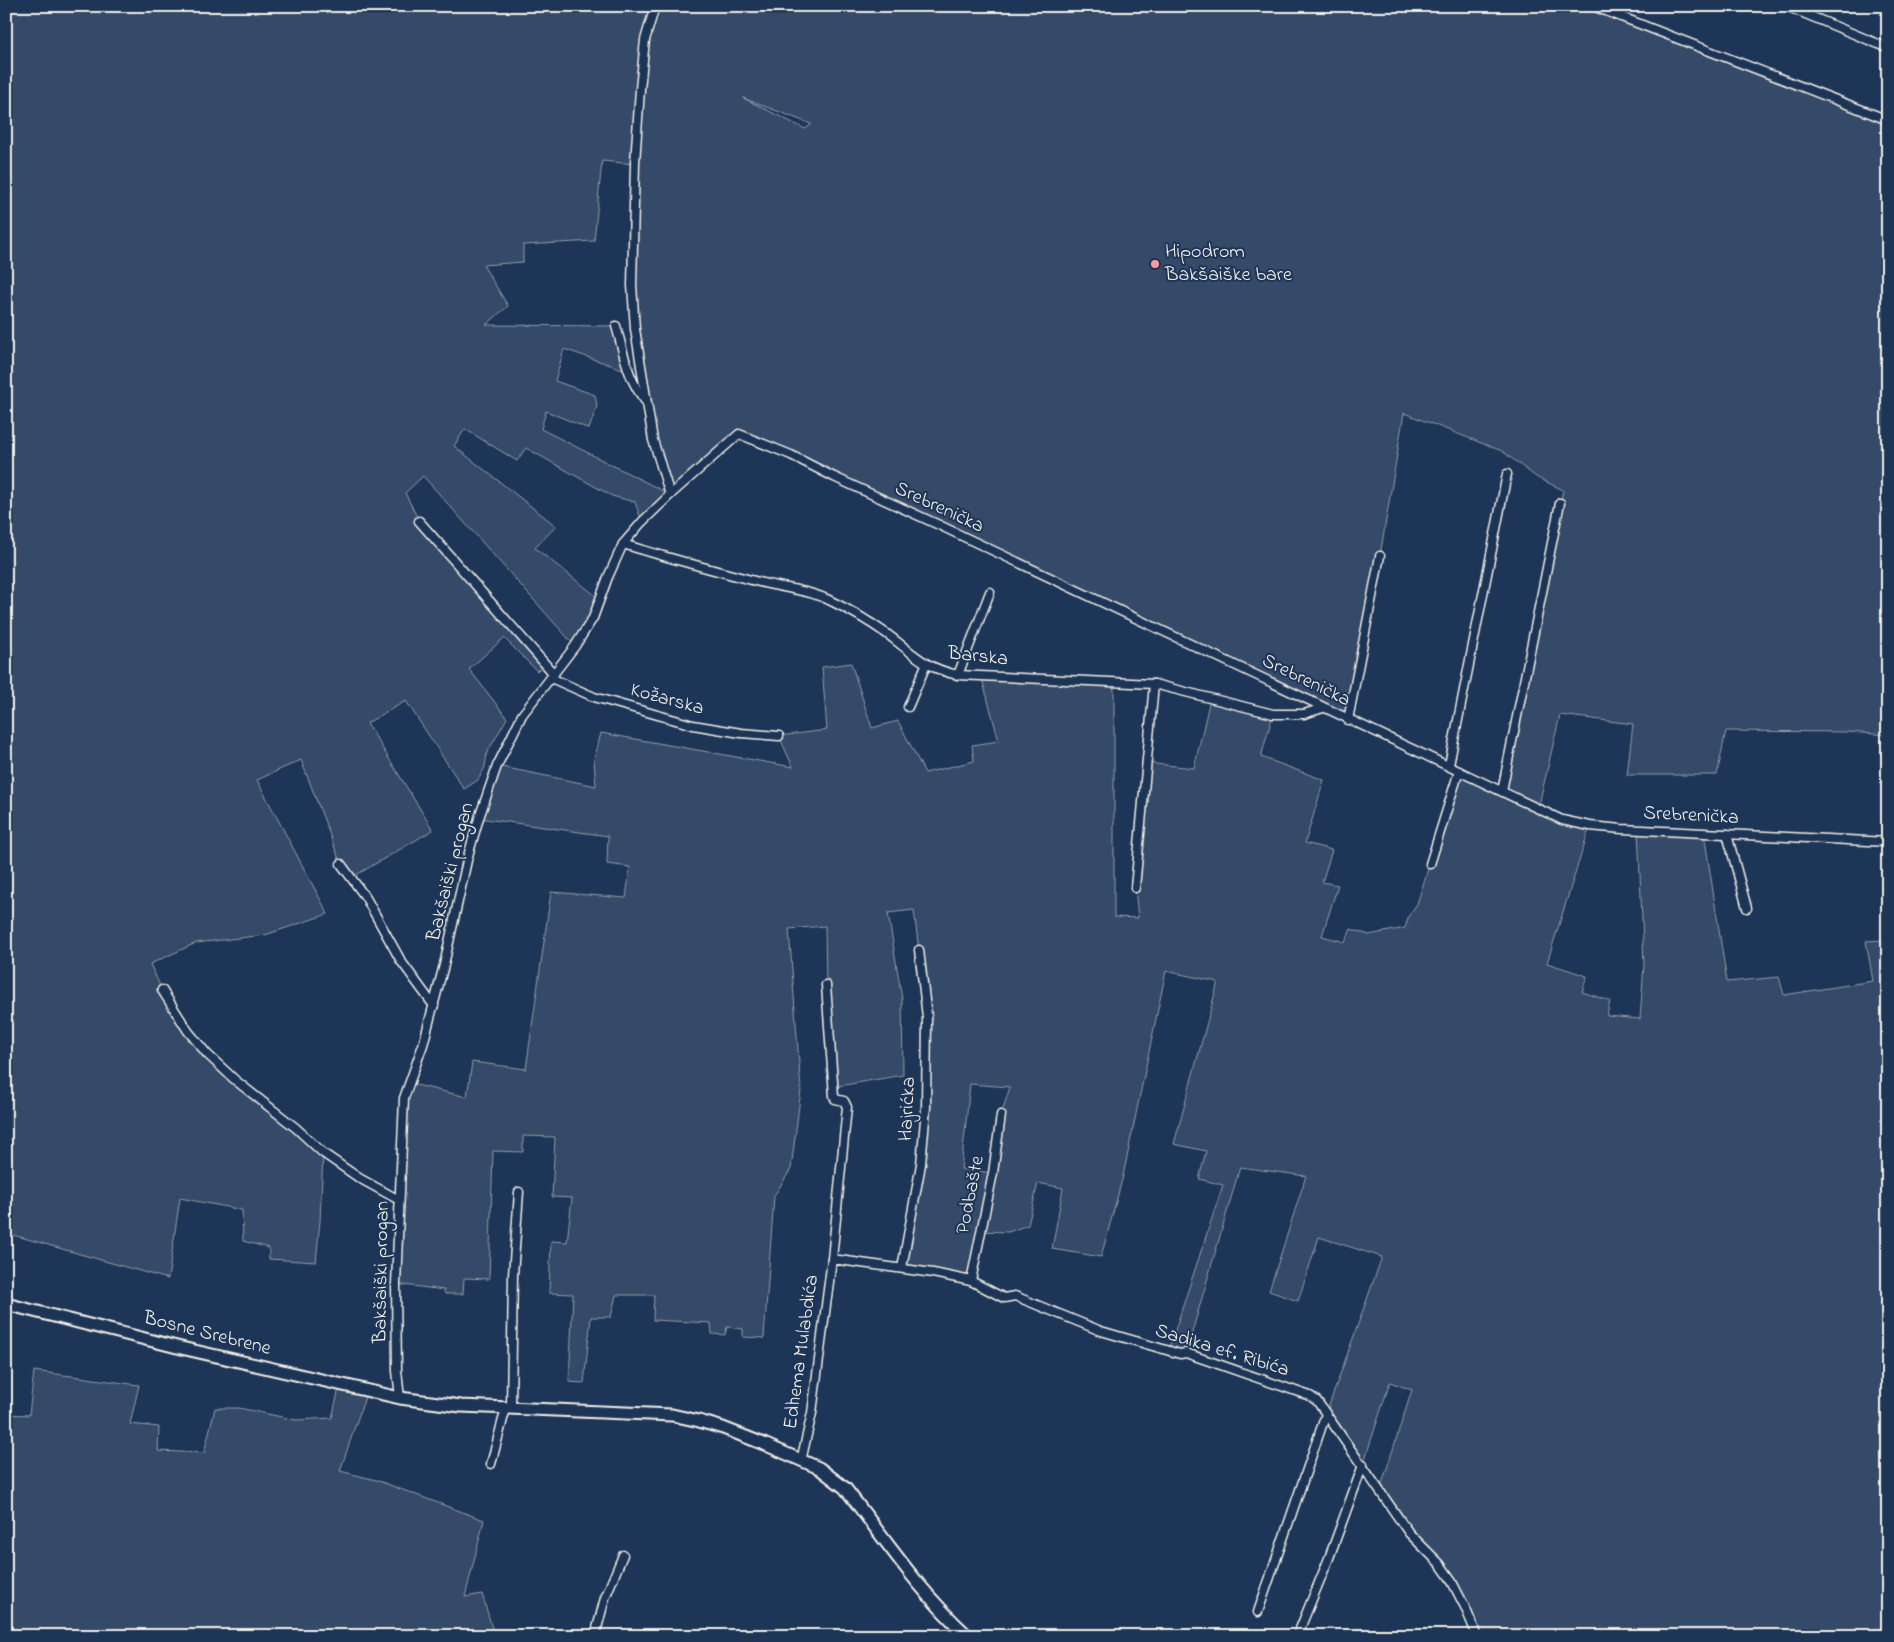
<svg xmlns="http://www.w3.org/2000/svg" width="1894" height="1642" viewBox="0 0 1894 1642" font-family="'Indie Flower',sans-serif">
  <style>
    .green { fill: #354a67; stroke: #949ea8; fill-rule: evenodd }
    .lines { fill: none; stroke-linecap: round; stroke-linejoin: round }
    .street-casing { stroke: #f4f1e8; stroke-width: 11 }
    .secondary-casing { stroke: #f4f1e8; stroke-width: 15 }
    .street { stroke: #1d3557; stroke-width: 8 }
    .secondary { stroke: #1d3557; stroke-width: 11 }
    .poi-dot { fill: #ff9aa2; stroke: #1d3557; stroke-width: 2 }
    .labels { text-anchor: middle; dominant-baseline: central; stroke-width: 4; stroke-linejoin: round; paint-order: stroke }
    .poi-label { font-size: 20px; fill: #f4f1e8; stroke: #1d3557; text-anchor: start }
    .street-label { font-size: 20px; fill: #f4f1e8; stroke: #1d3557 }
  </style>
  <rect width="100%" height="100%" fill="#1d3557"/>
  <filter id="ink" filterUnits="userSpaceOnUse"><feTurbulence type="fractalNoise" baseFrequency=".02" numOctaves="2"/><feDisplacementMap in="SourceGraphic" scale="10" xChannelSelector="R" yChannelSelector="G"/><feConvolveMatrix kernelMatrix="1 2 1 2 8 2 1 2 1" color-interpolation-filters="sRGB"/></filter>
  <g filter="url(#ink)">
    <g class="green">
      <path d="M6,6H1599L1888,119V735L1848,732L1726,731L1717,775H1627L1633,724L1560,715L1538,809L1590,826L1547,963L1587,976L1582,992L1610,1001L1607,1016L1640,1019L1644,964L1638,830L1704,833L1727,982L1779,977L1784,995L1873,981L1866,941L1884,940L1888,965V1636H1475L1450,1578L1379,1493L1412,1390L1390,1382L1363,1465L1326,1414L1382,1257L1319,1237L1298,1301L1269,1291L1306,1176L1240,1167L1186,1353L1168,1351L1223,1185L1199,1179L1206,1151L1174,1144L1218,982L1166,971L1123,1176L1101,1257L1052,1249L1063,1188L1038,1183L1028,1225L1008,1232L980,1231L971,1281L902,1268L921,1164L927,1017L914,910L888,913L902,999L903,1075L833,1087L826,985L825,926L789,929L801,1090L791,1169L774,1196L764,1338L743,1337V1329L727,1327L725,1335L712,1334L711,1323L653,1320L654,1295H616L611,1317H591L584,1383L569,1382L573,1294L549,1293L551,1241L567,1242L572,1198L552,1197L555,1137L523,1136V1152L493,1151L489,1279L464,1278L463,1294H445L444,1290L396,1284L408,1083L467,1097L472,1062L526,1069L551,892L626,898L630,867L607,864L608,836L479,818L497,766L596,786L594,760L601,733L793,767L779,736L827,730L822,667L851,663L872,728L898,721L925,773L974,761L972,745L999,741L981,675L1114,682V917L1138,918L1135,888L1147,763L1194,768L1210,699L1273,714L1261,757L1324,780L1305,843L1332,850L1322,882L1338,885L1322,936L1345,942L1351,929L1369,935L1405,928L1409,915L1417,904L1459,771L1501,791L1563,490L1536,477L1502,451L1404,413L1380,556L1348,720L739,434L642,522L635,502L612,496L526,448L517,461L465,429L454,446L556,526L535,548L600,599L575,646L423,476L405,493L419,521L545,663L537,671L504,638L469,669L507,718L487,753L485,767L478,780L464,789L406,701L367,723L433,830L351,878L341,864L301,760L257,780L328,914L265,935L196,943L150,964L162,990L207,1054L323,1153L320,1221L316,1262L269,1259V1248L243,1241L242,1210L180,1198L168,1279L6,1233ZM743,98L811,124V125L805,129ZM602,161L635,164V329L662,472L669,494L541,429L546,411L589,429L597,406L595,395L555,381L564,349L628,371L616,326L486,325L508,306L483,265L523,262V245L594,241ZM970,1084L1010,1087L1001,1115L993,1173L961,1169Z"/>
      <path d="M34,1371L139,1385L130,1424L159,1427L158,1451L204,1453L215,1408H239L296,1420L332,1418L340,1384L367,1391L340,1471L376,1480L484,1520L465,1597L482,1594L492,1628L491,1636H6V1414L29,1415Z"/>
    </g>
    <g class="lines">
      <g class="street-casing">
        <g id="street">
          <path d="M655,6L645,40L640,89L635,163L632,285L635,329L653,440L670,495"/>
          <path d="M1593,6L1888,120"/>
          <path d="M1786,6L1888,48"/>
          <path d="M616,326C624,353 627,379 646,402"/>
          <path d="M419,521L554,674"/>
          <path d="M623,544C668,558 713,570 759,582C783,588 809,590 831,601C850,610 870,622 887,634C913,653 924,668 958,675L1154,684L1273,714H1304L1323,708"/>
          <path d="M958,675L990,592"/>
          <path d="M551,678L594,697L693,725L741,733L779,736"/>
          <path d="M908,707L926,665"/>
          <path d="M1348,720L1380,556"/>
          <path d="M1449,765L1507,474"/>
          <path d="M1502,791L1560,503"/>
          <path d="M1727,834L1747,908"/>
          <path d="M341,864L366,898L401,961L434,1006"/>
          <path d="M1430,864L1459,771"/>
          <path d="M1135,888L1154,684"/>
          <path d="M826,985L834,1096L835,1099L844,1101L847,1107L832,1259"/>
          <path d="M162,990L188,1031L207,1054L235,1080L296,1128L323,1153L359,1178L399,1200"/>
          <path d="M902,1268L921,1164L926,1108L927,1017L919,950"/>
          <path d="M971,1281L993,1173L1001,1115"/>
          <path d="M400,1398L397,1371L396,1284L404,1098L423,1045L444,965L468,856L479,818L497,766L522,715L575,646L593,618L608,577L623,544L642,522L670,495L739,434L791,455L834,477L939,525L1562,820L1590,826L1622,829L1888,842"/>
          <path d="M511,1408L513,1275L519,1192"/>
          <path d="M801,1461L812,1413L832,1259L933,1273L971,1281L1004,1298L1015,1296L1101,1331L1180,1354L1186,1353L1310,1396L1317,1401L1409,1533L1440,1564L1450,1578L1465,1607L1475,1631V1636"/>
          <path d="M491,1464L506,1408"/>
          <path d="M1258,1612L1326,1414"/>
          <path d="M595,1636L605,1598L623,1555"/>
          <path d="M1297,1636L1329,1558L1363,1465"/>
        </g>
      </g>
      <g class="secondary-casing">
        <path id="secondary" d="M6,1304L177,1347L400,1398L461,1406L672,1415L699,1421L723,1428L764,1444L819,1468L845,1488C885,1539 920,1593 968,1636"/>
      </g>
      <use href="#street" class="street"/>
      <use href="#secondary" class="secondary"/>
    </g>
  </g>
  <circle class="poi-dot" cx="1155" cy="264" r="5"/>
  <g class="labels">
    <g class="poi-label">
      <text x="1165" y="252">Hipodrom<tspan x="1165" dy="23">Bakšaiške bare</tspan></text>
    </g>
    <g class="street-label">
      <text transform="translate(939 508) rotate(25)">Srebrenička</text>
      <text transform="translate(978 657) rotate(6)">Barska</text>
      <text transform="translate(1306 681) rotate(26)">Srebrenička</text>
      <text transform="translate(667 700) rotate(15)">Kožarska</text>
      <text transform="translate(1691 816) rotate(3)">Srebrenička</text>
      <text transform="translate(451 872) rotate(-76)">Bakšaiški progan</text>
      <text transform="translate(908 1109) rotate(-87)">Hajrićka</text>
      <text transform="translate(971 1195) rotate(-79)">Podbašte</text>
      <text transform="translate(382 1272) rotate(-89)">Bakšaiški progan</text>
      <text transform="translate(207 1334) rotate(14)">Bosne Srebrene</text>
      <text transform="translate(1222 1351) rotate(17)">Sadika ef. Ribića</text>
      <text transform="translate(802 1352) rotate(-82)">Edhema Mulabdića</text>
    </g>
  </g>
  <rect width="1894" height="1642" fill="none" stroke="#1d3557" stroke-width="25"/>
  <rect x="12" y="12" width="1869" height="1617" fill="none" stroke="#f4f1e8" stroke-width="2" filter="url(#ink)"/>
</svg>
